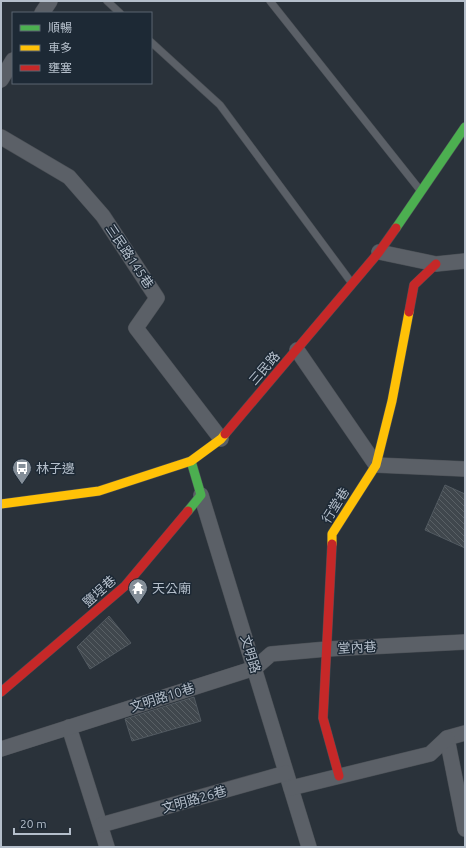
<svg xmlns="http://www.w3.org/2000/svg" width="466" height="848" viewBox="0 0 466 848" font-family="Ubuntu,'Noto Sans TC',sans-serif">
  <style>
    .building { fill: url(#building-back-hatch); stroke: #525a61 }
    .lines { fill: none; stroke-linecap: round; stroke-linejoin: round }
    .lane-casing { stroke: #494e54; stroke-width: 8 }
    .street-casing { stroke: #494e54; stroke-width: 16 }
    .fast-casing { stroke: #494e54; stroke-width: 10 }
    .slow-casing { stroke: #494e54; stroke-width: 10 }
    .jam-casing { stroke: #494e54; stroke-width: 10 }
    .lane { stroke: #5b6067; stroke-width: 7 }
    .street { stroke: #5b6067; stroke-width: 15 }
    .fast { stroke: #4caf50; stroke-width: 9 }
    .slow { stroke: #ffc107; stroke-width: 9 }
    .jam { stroke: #c62828; stroke-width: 9 }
    .labels { text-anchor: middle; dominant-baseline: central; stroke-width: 3; stroke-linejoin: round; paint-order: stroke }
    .street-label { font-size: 13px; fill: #b5bfcb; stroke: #1d2935 }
    .poi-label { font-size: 13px; fill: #b5bfcb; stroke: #1d2935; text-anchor: start }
  </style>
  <defs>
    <pattern id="building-back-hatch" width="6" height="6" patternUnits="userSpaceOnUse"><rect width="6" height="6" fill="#40474d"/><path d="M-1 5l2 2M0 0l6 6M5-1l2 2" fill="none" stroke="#596065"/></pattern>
  </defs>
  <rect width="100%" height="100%" fill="#2a323a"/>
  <g class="building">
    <path d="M445,485L465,494V548L425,530Z"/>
    <path d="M109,616L131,643L90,669L77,647Z"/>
    <path d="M194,697L201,721L132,741L125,719Z"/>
  </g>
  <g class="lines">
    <g class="lane-casing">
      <g id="lane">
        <path d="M107,1L120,13"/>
        <path d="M270,1L420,190"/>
        <path d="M151,42L220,105L351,282"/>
      </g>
    </g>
    <g class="street-casing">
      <g id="street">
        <path d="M42,13L50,1"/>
        <path d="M1,80L13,60"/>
        <path d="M1,137L69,177L103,216L157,298L136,328L221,439"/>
        <path d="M379,252L436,264L465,261"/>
        <path d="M297,350L376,465L465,469"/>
        <path d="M201,495L309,847"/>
        <path d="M69,727L107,847"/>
        <path d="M465,733L447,738L465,829"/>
        <path d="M1,749L255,668L271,654L327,649L465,642"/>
        <path d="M291,788L430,754L447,738"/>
        <path d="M101,825L286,773"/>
      </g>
    </g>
    <g class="fast-casing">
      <g id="fast">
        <path d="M396,228L465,127"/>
        <path d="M188,511L201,495L191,461"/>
      </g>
    </g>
    <g class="slow-casing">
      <g id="slow">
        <path d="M1,504L99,491L191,461L221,439L225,434"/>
        <path d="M332,544V534L376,465L392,401L409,312"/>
      </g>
    </g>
    <g class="jam-casing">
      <g id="jam">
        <path d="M409,312L414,285L436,264"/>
        <path d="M225,434L379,252L396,228"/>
        <path d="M332,544L323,718L339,776"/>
        <path d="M1,692L125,586L188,511"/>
      </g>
    </g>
    <use href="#lane" class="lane"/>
    <use href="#street" class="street"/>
    <use href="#fast" class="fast"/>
    <use href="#slow" class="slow"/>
    <use href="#jam" class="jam"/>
  </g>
  <defs>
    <g id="bus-pin" transform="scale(1)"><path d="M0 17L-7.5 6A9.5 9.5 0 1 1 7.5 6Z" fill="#848e98" stroke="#1d2935"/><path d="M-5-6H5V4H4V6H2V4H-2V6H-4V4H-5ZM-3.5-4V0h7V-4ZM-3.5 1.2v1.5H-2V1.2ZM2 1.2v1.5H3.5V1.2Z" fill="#fff"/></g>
    <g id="temple-pin" transform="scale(1)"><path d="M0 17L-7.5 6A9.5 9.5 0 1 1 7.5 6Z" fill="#848e98" stroke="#1d2935"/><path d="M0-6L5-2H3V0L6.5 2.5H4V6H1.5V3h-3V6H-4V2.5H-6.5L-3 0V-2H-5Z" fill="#fff"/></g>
  </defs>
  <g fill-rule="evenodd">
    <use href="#bus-pin" x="22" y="468"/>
    <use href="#temple-pin" x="138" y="588"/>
  </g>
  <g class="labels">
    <g class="street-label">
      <text transform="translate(130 256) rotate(56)">三民路145巷</text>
      <text transform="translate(264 368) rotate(-49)">三民路</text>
      <text transform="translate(335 505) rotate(-58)">行堂巷</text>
      <text transform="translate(99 591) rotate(-42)">鹽埕巷</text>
      <text transform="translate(357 647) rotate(-3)">堂內巷</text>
      <text transform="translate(251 654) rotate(73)">文明路</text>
      <text transform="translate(162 697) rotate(-18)">文明路10巷</text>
      <text transform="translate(194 799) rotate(-16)">文明路26巷</text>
    </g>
    <g class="poi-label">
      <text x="36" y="468">林子邊</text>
      <text x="152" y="588">天公廟</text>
    </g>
  </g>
  <rect width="466" height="848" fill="none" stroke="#b5bfcb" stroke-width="4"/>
  <rect x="12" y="12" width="140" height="72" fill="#1d2935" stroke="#5a6571"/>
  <rect x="20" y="25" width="20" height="6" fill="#4caf50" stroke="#5a6571"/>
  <text x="48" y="32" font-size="12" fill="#b5bfcb">順暢</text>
  <rect x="20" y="45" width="20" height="6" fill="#ffc107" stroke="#5a6571"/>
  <text x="48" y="52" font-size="12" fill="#b5bfcb">車多</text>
  <rect x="20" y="65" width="20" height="6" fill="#c62828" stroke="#5a6571"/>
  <text x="48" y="72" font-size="12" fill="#b5bfcb">壅塞</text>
  <path d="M14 828v6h56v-6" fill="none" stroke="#b5bfcb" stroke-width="2"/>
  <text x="20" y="828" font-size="12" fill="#b5bfcb" stroke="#1d2935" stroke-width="3" paint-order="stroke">20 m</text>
</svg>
